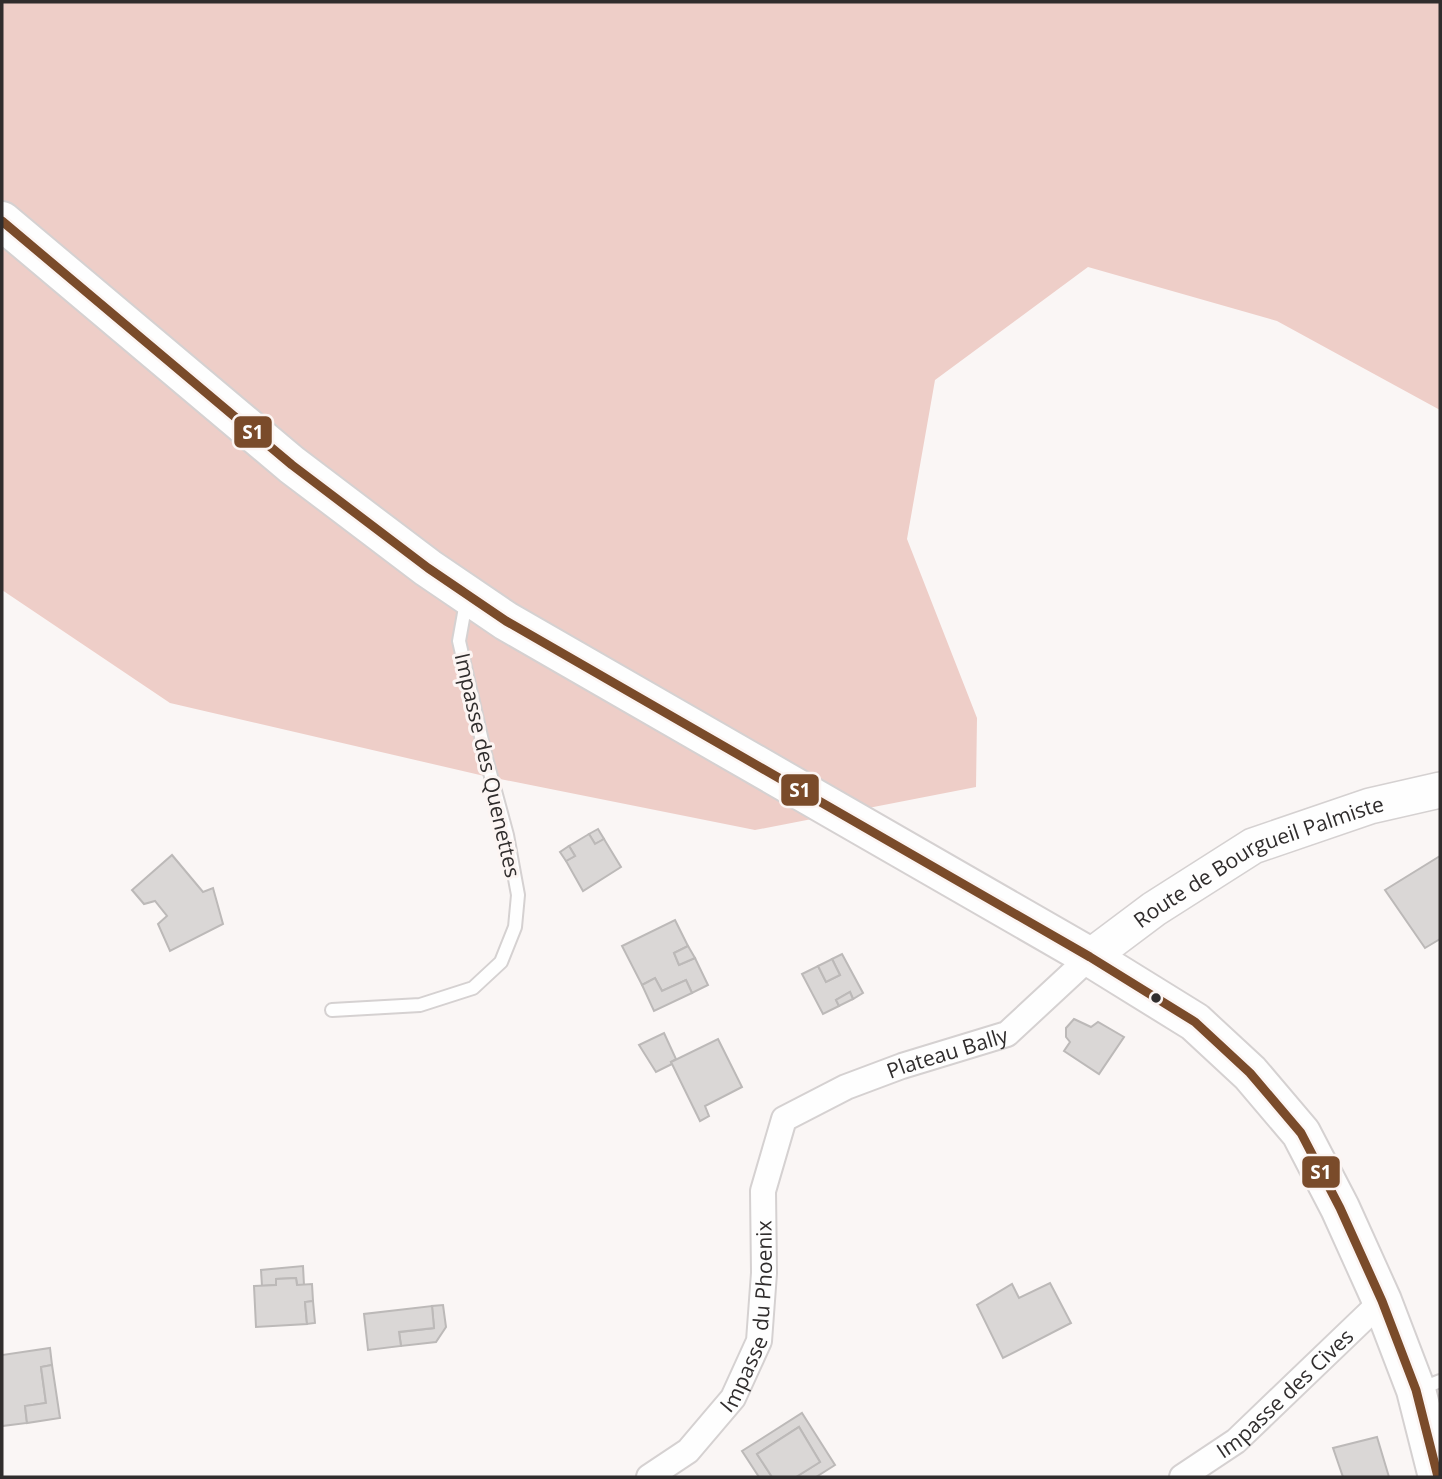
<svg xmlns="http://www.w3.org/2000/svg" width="1442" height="1479" viewBox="0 0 1442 1479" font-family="'Open Sans',sans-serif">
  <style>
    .forest { fill: #eecec8 }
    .building { fill: #dad7d6; stroke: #bcb9b8; stroke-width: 2 }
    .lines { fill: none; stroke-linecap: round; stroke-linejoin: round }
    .lane-casing { stroke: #d5d1d1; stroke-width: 16 }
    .street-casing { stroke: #d5d1d1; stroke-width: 28 }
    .secondary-casing { stroke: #d5d1d1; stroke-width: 38 }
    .primary-casing { stroke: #d5d1d1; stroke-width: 42 }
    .lane { stroke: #fefefe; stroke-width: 12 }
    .street { stroke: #fefefe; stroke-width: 24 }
    .secondary { stroke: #fefefe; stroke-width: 35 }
    .primary { stroke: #fefefe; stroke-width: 38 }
    .bus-1-casing { stroke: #fcf5f3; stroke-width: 14 }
    .bus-1 { stroke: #7a4b2a; stroke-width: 9 }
    .bus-dot { fill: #302d2d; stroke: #fcf5f3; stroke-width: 2.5 }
    .labels { text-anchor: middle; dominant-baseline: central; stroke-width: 6; stroke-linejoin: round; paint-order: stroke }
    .street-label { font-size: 21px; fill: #302d2d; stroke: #fcf5f3 }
    .line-badge { stroke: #fcf5f3; stroke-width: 2.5 }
    .badge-label { font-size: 19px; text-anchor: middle; font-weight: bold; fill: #fff }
  </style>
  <rect width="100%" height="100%" fill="#faf6f5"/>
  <path class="forest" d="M2,2H1440V410L1277,321L1088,267L935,380L907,539L977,718L976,787L755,830L480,775L170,703L2,590Z"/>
  <g class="building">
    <path d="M598,829L604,839L595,844L589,834Z"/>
    <path d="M589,834L595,844L604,839L621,867L583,891L566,861L575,856L569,846Z"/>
    <path d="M569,846L575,856L566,861L560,852Z"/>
    <path d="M172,855L203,892L213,888L223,924L170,951L158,924L167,916L155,901L144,904L132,890Z"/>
    <path d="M1440,856V939L1425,948L1385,890Z"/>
    <path d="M675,920L688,946L674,953L679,965L695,958L708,985L692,993L686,980L662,991L655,978L642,985L622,946Z"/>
    <path d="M688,946L695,958L679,965L674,953Z"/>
    <path d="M842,954L863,993L853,999L850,992L836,1000L839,1006L823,1014L802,974L818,966L826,982L840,975L832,959Z"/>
    <path d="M832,959L840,975L826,982L818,966Z"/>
    <path d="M655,978L662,991L686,980L692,993L654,1011L642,985Z"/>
    <path d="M850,992L853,999L839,1006L836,1000Z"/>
    <path d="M1074,1019L1091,1027L1098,1022L1124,1037L1099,1074L1064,1051L1070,1042L1066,1037V1028Z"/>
    <path d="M664,1033L676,1059L671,1062L672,1064L656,1072L639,1045Z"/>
    <path d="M718,1039L742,1087L705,1106L709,1116L700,1121L671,1062Z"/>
    <path d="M303,1266L304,1285H297L296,1278L276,1279V1285L262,1286L261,1270Z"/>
    <path d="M296,1278L297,1285L312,1284L313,1301L305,1302L307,1324L256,1327L254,1286L276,1285V1279Z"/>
    <path d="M1050,1283L1071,1323L1003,1358L977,1305L1012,1284L1019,1298Z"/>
    <path d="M313,1301L315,1323L307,1324L305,1302Z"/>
    <path d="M443,1305L446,1327L436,1342L401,1346L399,1332L434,1328L432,1306Z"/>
    <path d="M432,1306L434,1328L399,1332L401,1346L368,1350L364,1314Z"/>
    <path d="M50,1348L52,1365L41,1367L46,1403L25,1406L27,1423L2,1426V1355Z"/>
    <path d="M52,1365L60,1418L27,1423L25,1406L46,1403L41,1367Z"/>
    <path d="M802,1413L835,1465L816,1477H796L820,1462L799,1427L757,1454L772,1477H759L742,1451Z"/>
    <path d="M799,1427L820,1462L796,1477H772L757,1454Z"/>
    <path d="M1377,1437L1389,1477H1343L1333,1448Z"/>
  </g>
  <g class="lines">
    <g class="lane-casing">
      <g id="lane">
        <path d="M332,1010L420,1005L473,988L501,962L515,927L518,895L507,835L486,758L459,641L466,602"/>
        <path d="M1420,1389L1440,1381"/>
      </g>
    </g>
    <g class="street-casing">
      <g id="street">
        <path id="s1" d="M649,1477L688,1451L733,1398L759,1341L764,1273L763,1191L784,1119L846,1087L902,1066L1007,1034L1090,957"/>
        <path id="s2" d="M1182,1477L1236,1441L1382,1301"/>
      </g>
    </g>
    <g class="secondary-casing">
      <g id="secondary">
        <path id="s3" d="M1090,957L1154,909L1253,846L1370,806L1440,790"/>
      </g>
    </g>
    <g class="primary-casing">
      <path id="primary" d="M2,221L292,465L428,568L506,621L1090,957L1195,1022L1250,1073L1301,1133L1340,1208L1382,1301L1416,1390L1438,1477"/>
    </g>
    <use href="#lane" class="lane"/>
    <use href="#street" class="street"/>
    <use href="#secondary" class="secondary"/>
    <use href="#primary" class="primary"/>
    <g class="bus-1-casing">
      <path id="bus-1" d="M2,221L292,465L428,568L506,621L1090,957L1195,1022L1250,1073L1301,1133L1340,1208L1382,1301L1416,1390L1438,1477"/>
    </g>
    <use href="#bus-1" class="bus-1"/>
  </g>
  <circle class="bus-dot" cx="1156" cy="998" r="6"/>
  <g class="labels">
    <g class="street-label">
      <text transform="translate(488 765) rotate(77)">Impasse des Quenettes</text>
      <text stroke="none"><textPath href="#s3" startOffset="196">Route de Bourgueil Palmiste</textPath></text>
      <text stroke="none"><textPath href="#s1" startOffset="581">Plateau Bally</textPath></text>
      <text stroke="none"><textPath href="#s1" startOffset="201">Impasse du Phoenix</textPath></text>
      <text stroke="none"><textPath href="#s2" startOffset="133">Impasse des Cives</textPath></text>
    </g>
  </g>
  <g class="line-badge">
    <rect x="233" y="415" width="40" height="34" rx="7" fill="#7a4b2a"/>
    <rect x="780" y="773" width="40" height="34" rx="7" fill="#7a4b2a"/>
    <rect x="1301" y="1155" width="40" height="34" rx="7" fill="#7a4b2a"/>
  </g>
  <g class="badge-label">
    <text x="253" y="439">S1</text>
    <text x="800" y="797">S1</text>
    <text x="1321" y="1179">S1</text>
  </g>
  <rect width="1442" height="1479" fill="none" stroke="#302d2d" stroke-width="7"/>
</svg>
